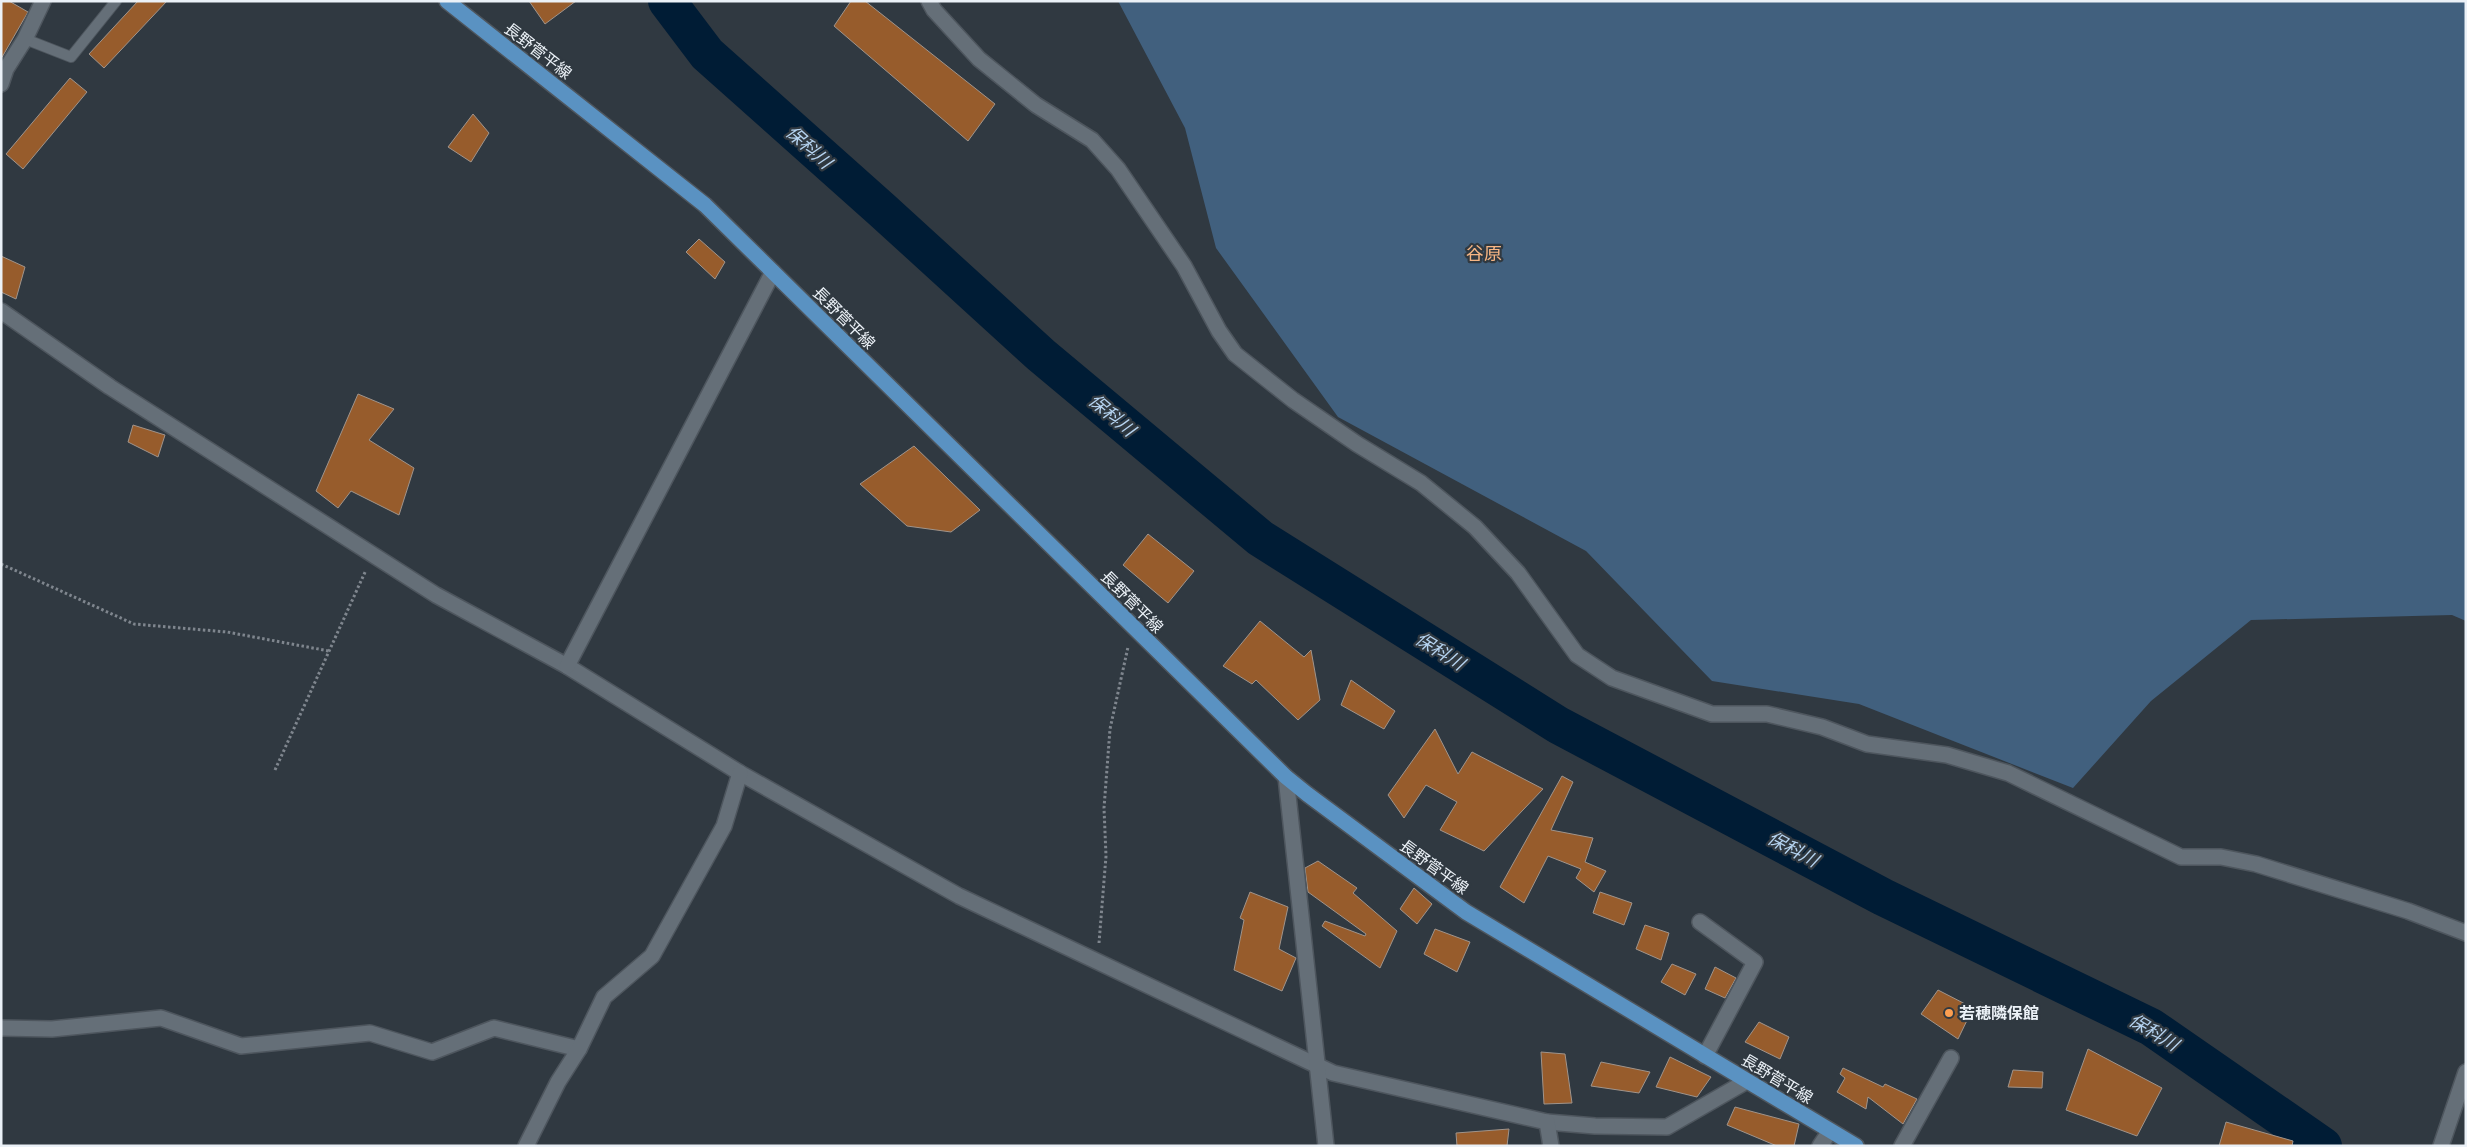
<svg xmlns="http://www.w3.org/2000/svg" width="2467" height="1147" viewBox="0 0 2467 1147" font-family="'Roboto Condensed','Noto Sans JP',sans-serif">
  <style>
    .green { fill: #41607e }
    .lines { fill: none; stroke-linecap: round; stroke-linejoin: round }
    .river { stroke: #001c35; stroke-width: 38 }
    .building { fill: #975c2c; stroke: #a0948b }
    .service-casing { stroke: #4e565e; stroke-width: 12 }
    .minor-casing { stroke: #4e565e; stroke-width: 18 }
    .primary-casing { stroke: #4e565e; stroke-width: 18 }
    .path { stroke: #7f868e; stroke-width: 3; stroke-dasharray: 2.5 2.5; stroke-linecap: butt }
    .service { stroke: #656f78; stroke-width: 10 }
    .minor { stroke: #656f78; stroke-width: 15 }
    .primary { stroke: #5a92c2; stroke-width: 15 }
    .poi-dot { fill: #fb9e51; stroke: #303941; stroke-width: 2 }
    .labels { text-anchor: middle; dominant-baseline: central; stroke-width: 4.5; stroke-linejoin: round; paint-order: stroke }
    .street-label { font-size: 16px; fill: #ebf1f7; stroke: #303941 }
    .poi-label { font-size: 16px; font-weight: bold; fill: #ebf1f7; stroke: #303941; text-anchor: start }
    .water-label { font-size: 18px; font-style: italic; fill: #b5d3f0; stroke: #303941 }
    .neighbourhood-label { font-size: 18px; fill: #f7b684; stroke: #303941 }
  </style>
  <rect width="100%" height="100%" fill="#303941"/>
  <path class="green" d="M1118,1H2466V621L2452,615L2251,620L2151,701L2073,788L1859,704L1712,681L1586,551L1338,417L1216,248L1185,128Z"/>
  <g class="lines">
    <path class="river" d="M667,1L707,54L882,210L1041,355L1260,538L1558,725L1883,897L2151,1027L2323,1146"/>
  </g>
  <g class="building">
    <path d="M1,1H9L28,12L1,59Z"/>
    <path d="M138,1H167L104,68L89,54Z"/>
    <path d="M529,1H576L545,24Z"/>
    <path d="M851,1H865L995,104L968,141L834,26Z"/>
    <path d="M70,78L87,92L23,169L6,154Z"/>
    <path d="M473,114L489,133L471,162L448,147Z"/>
    <path d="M699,239L725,262L715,279L686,252Z"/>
    <path d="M1,256L25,267L16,299L1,292Z"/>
    <path d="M358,394L394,409L369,440L414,468L399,515L351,491L338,508L316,491Z"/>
    <path d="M133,425L165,435L158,457L128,442Z"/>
    <path d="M914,446L980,510L951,532L907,526L860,484Z"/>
    <path d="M1148,534L1194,571L1168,603L1123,565Z"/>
    <path d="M1260,621L1304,657L1311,650L1320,700L1298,720L1256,680L1252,684L1223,666Z"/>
    <path d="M1351,680L1395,711L1384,729L1341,705Z"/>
    <path d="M1435,729L1458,774L1472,752L1543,789L1484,851L1440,830L1457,802L1426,785L1404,818L1388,795Z"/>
    <path d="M1562,776L1573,782L1551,830L1593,838L1585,862L1606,871L1594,892L1576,878L1581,869L1548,856L1524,903L1500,887Z"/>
    <path d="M1318,861L1357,888L1353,893L1397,931L1380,968L1322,926L1325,921L1365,936L1366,934L1308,892L1305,868Z"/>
    <path d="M1414,888L1432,904L1417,924L1400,909Z"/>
    <path d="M1250,892L1288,907L1279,949L1296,958L1282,991L1234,970L1244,920L1240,918Z"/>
    <path d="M1600,892L1632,903L1624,925L1593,913Z"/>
    <path d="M1645,925L1669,933L1661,960L1636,949Z"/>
    <path d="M1435,929L1470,942L1457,972L1424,954Z"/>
    <path d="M1672,964L1696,974L1685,995L1661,982Z"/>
    <path d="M1715,967L1736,978L1725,998L1705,989Z"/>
    <path d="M1938,990L1973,1008L1958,1039L1921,1014Z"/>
    <path d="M1759,1022L1789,1037L1780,1059L1745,1042Z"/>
    <path d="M2088,1049L2162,1088L2137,1136L2066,1110Z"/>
    <path d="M1541,1052L1565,1054L1572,1103L1544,1104Z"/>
    <path d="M1670,1057L1711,1077L1697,1097L1656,1087Z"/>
    <path d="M1601,1062L1650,1072L1639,1093L1591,1086Z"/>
    <path d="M1843,1068L1883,1087L1885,1084L1917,1099L1903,1124L1868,1097L1866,1109L1837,1092L1845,1078L1840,1074Z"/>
    <path d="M2013,1070L2043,1072L2042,1088L2008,1087Z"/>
    <path d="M1735,1107L1799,1124L1794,1146H1777L1727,1125Z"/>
    <path d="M2226,1122L2293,1141L2292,1146H2219Z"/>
    <path d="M1509,1129L1507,1146H1457L1456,1133Z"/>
  </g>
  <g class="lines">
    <g class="service-casing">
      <path id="service" d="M25,39L71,57L116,1"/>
    </g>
    <g class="minor-casing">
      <g id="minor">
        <path d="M929,1L934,10L979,59L1036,105L1092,140L1118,169L1184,266L1219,331L1235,354L1293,400L1357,444L1421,483L1475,527L1518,573L1577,655L1612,678L1712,714H1767L1822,727L1867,744L1947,755L2008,773L2181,857H2221L2256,864L2408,911L2466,933"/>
        <path d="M1,84L6,69L25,39L43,1"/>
        <path d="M1,311L110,387L436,595L567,666L740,773L959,896L1333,1073L1547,1122L1595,1126L1667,1127L1747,1081"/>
        <path d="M567,666L773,272"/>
        <path d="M1286,777L1326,1146"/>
        <path d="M1700,922L1755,962L1705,1056"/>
        <path d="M1,1028L52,1029L161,1018L241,1046L370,1033L432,1052L494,1028L579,1049"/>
        <path d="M1547,1122L1551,1146"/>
        <path d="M526,1146L558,1082L579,1049L604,997L652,956L724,826L740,773"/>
        <path d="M1820,1146L1830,1131"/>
        <path d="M1902,1146L1951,1058"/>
        <path d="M2441,1146L2466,1072"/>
      </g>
    </g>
    <g class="primary-casing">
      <path id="primary" d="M447,1L705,205L1286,777L1307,794L1466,912L1856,1146"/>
    </g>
    <g class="path">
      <path d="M1,564L134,624L227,632L329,651"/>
      <path d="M275,770L366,570"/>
      <path d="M1099,943L1106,856L1104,808L1110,729L1128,647"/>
    </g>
    <use href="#service" class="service"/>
    <use href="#minor" class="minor"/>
    <use href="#primary" class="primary"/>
  </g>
  <circle class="poi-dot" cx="1949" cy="1013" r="5"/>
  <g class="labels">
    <g class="street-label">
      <text transform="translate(538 51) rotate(38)">長野菅平線</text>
      <text transform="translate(844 318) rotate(45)">長野菅平線</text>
      <text transform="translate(1132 602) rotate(45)">長野菅平線</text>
      <text transform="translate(1434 867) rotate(36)">長野菅平線</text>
      <text transform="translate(1777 1079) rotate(31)">長野菅平線</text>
    </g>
    <g class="poi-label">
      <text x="1959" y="1013">若穂隣保館</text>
    </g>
    <g class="water-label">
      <text transform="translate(809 147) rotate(42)">保科川</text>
      <text transform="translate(1112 415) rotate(40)">保科川</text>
      <text transform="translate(1440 651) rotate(32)">保科川</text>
      <text transform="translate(1793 849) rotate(28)">保科川</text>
      <text transform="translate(2154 1032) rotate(31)">保科川</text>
    </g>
    <g class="neighbourhood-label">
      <text x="1484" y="253">谷原</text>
    </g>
  </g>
  <rect width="2467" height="1147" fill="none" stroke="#ebf1f7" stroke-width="5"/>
</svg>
